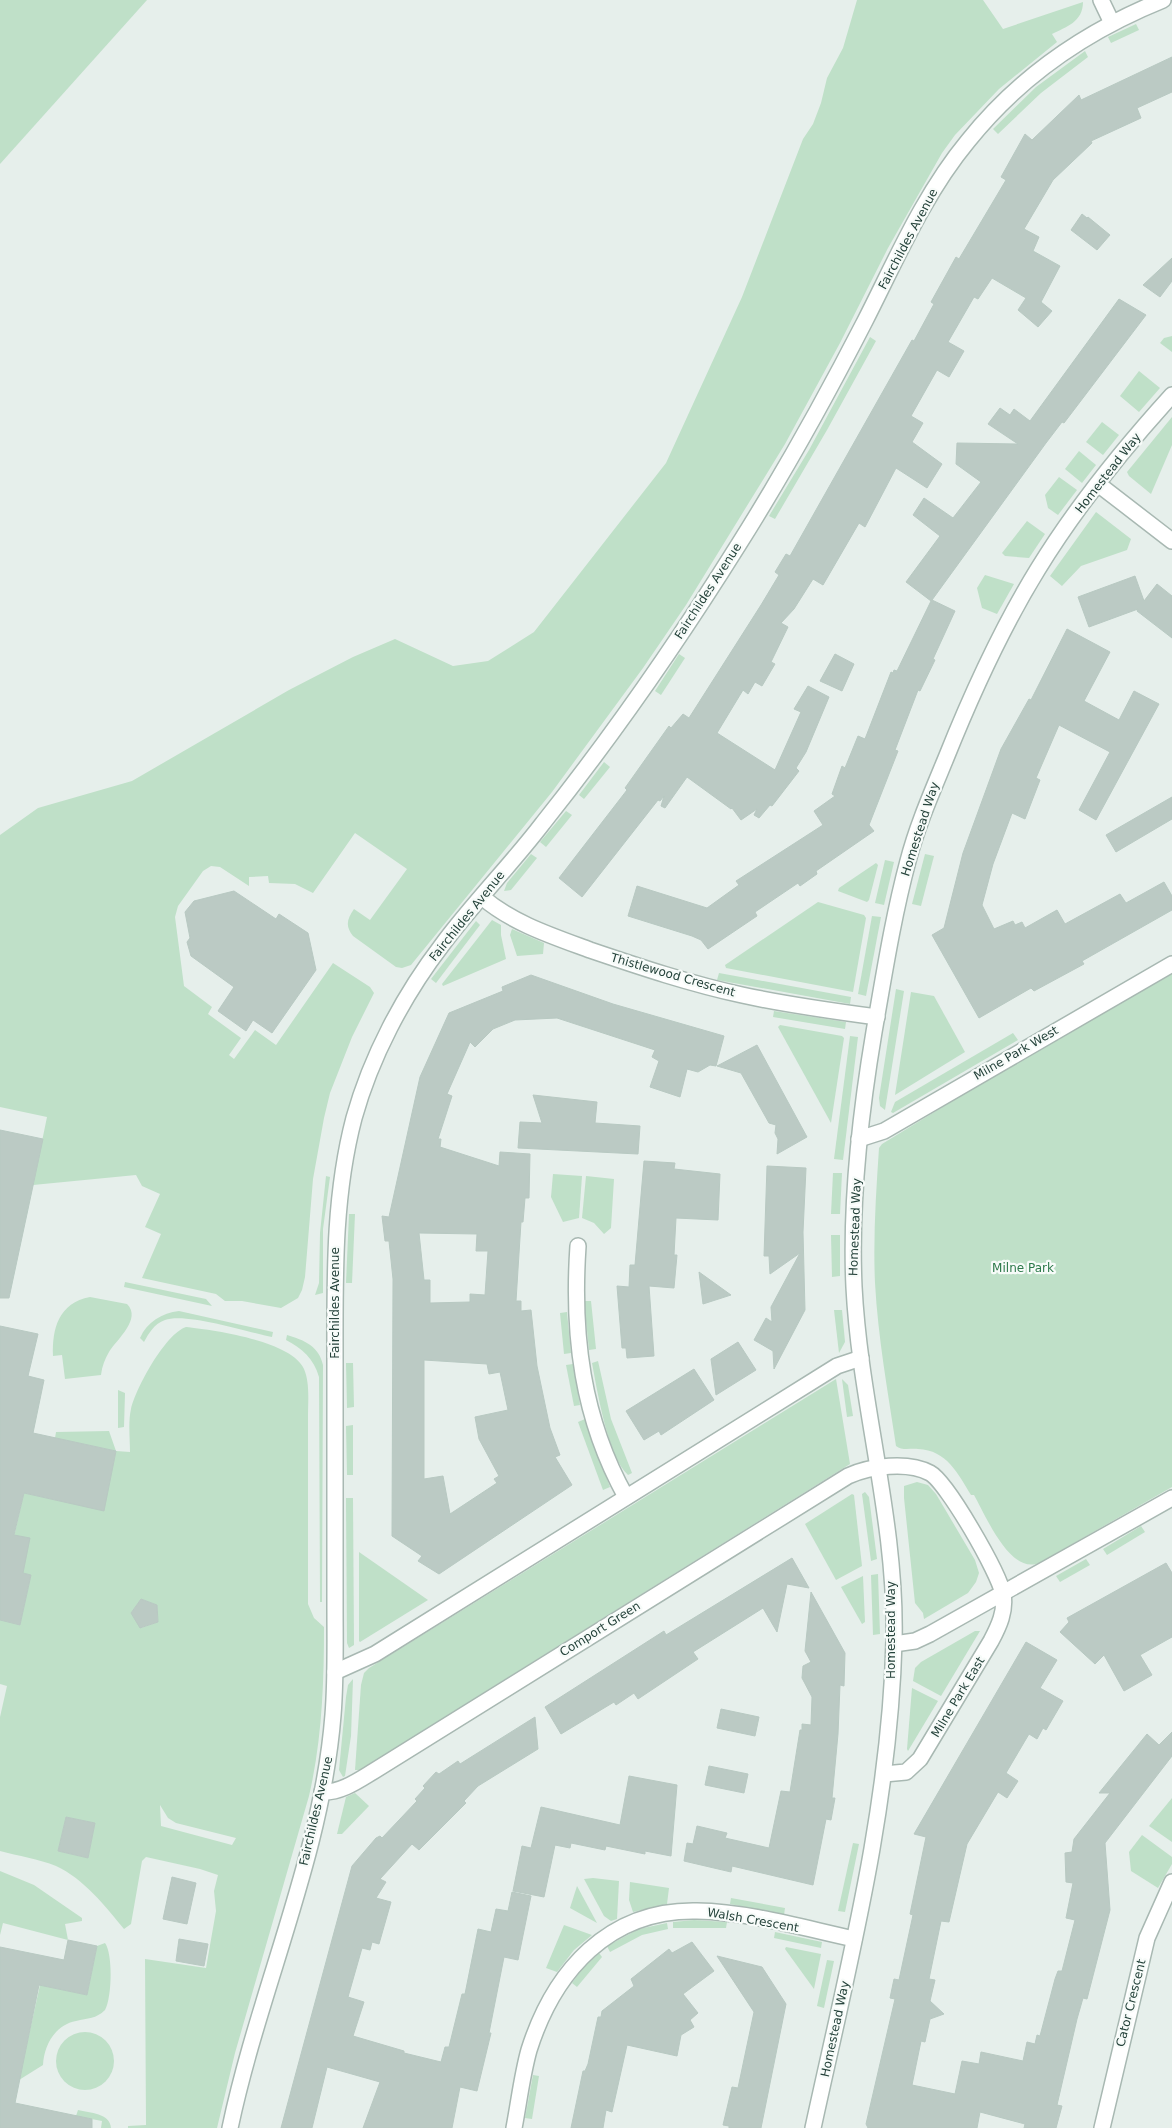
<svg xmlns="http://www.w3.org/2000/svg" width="1172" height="2128" viewBox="0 0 1172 2128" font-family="'DejaVu Sans',sans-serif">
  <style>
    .green { fill: #bfe0c8; fill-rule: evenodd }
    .building { fill: #bbcac4; stroke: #b8c9c2; fill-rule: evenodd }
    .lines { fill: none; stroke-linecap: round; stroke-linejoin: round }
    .minor-casing { stroke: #a8b8b2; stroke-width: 18 }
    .minor { stroke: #fff; stroke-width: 15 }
    .labels { text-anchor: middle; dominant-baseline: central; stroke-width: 4.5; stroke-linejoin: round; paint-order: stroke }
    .street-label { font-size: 12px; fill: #24423a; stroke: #f7fbf9 }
    .park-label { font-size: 12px; fill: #2d7a4b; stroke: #f7fbf9 }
  </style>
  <rect width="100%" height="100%" fill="#e6efeb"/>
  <g class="green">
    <path d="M0,0H147L0,164Z"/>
    <path d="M857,0H983L1003,29L1083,2C1083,22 1066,27 1052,34L1057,42L999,89L955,135L942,153L888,248L840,343L785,444L686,605L643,668L552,792L411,965L402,968L396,967L353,936C345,926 347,919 354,909L370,920L407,869L355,833L313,893L295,884L269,883L268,876L249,877V886L220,867L211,866L203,871L178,906L175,917L184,986L212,1007L208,1014L241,1038L229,1055L234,1059L255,1030L276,1045L333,963L370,987L374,993L352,1037L330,1093L324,1118L313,1179L305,1277L302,1290L298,1298L281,1308L242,1301H225L216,1294L142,1278L161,1234L145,1227L160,1194L142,1186L136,1175L33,1185L47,1117L0,1107V835L38,808L132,781L289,690L353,657L395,639L453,666L488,661L534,632L666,463L742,297L803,139L813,124L821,103L827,78L843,48Z"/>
    <path d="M1136,24L1139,30L1111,43L1108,37Z"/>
    <path d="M1085,51L1088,57L1041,93L998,134L993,129L1036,87Z"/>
    <path d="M1172,336V352L1160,343L1164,338Z"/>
    <path d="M870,337L876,341L827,430L775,519L769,516L809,450Z"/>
    <path d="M1139,371L1160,388L1139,412L1120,396Z"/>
    <path d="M1172,417V445L1151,494L1129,476L1127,472Z"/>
    <path d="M1102,422L1119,435L1103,455L1086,442Z"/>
    <path d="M1079,451L1096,465L1082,483L1065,469Z"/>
    <path d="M1059,477L1077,490L1058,515L1048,508L1045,495Z"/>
    <path d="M1096,512L1131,539L1127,550L1081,566L1062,586L1050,576Z"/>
    <path d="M1027,521L1045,534L1029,558L1005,556L1002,553Z"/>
    <path d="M985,575L1014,584L997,614L982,608L977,588Z"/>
    <path d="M679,654L685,658L661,695L655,691Z"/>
    <path d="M604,762L610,767L584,799L579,795Z"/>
    <path d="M566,811L572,815L546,847L540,842Z"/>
    <path d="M531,854L537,858L511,890L504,891L507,883Z"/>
    <path d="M925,854L934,856L921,906L912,904Z"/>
    <path d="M885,860L894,862L884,905L875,903Z"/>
    <path d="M876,863L878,865L869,900L867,902L838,891L839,888Z"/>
    <path d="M818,902L864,915L866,918L853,992L726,968L725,965Z"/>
    <path d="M872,916L881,917L866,996L858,994Z"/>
    <path d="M492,920L501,925V935L506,959L443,986L442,984Z"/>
    <path d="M476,921L480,925L436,983L431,979Z"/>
    <path d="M512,929L544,943L543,954L517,956L510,935Z"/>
    <path d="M719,973L851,997L850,1004L717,980Z"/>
    <path d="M1172,974V1487L1039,1563C1010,1575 986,1516 974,1495H971C958,1474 947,1450 918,1449C911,1448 902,1451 896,1446C888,1392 878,1338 875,1283C873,1238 876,1193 879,1148L882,1144L1018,1061Z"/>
    <path d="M896,989L904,991L885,1110L880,1106L879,1098Z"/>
    <path d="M911,992L934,996L965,1052L895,1095Z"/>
    <path d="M774,1011L846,1022L845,1029L773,1017Z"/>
    <path d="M780,1025L842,1036L844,1038L831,1123L778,1027Z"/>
    <path d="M1013,1033L1018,1040L893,1113L891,1112L895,1102Z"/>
    <path d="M850,1036L858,1037L843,1160L834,1159Z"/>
    <path d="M833,1173H842L840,1214H831Z"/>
    <path d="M553,1174L582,1176L579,1218L563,1222L551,1197Z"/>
    <path d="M326,1176L330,1177L323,1229V1293L315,1295L319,1283L320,1233Z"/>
    <path d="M586,1176L614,1179L611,1228L604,1234L594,1223L582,1218Z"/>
    <path d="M349,1214H355L352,1283H346Z"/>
    <path d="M831,1235H840V1276L832,1277Z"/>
    <path d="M125,1282L206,1299L212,1306L124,1287Z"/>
    <path d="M90,1297L127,1304C142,1319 117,1339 109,1352C105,1359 102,1366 101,1375L65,1379L62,1355L53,1356C52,1328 59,1303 90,1297Z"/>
    <path d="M584,1301H591L596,1349L589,1350Z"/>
    <path d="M834,1310H842L845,1342L839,1353Z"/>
    <path d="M179,1311L273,1332L272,1337C248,1332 185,1312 165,1320C154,1324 149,1333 144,1342L140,1338C147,1322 162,1313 179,1311Z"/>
    <path d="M567,1312L571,1353L564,1354L560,1313Z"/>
    <path d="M186,1327C214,1330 292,1341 304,1369C310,1383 308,1401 308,1416V1604L314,1618L324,1627C324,1684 322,1740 309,1796L235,2053L217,2128H128V2126L146,2125L145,1959L206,1968L216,1911L214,1891L218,1875L200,1869L146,1857L142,1861L131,1924L124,1929C106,1907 83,1878 56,1866C39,1859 18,1856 0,1851V1717L7,1686L0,1684V1614H2L1,1620L20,1625L31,1575L13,1571L5,1576L24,1493L69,1503L107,1494L116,1451L55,1438L56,1432L109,1431L116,1451L130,1452C130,1439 128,1422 131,1409C136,1388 165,1334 186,1327ZM141,1599L157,1605L158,1622L141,1628L131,1613ZM160,1805L168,1818L176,1823L236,1838L232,1845L161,1826ZM66,1817L95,1823L88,1858L58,1851Z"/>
    <path d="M287,1335C304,1340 319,1346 323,1365L322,1602H320L319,1377C314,1359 302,1348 286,1340Z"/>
    <path d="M598,1361L611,1419L632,1473L628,1475C608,1457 597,1390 592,1363Z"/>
    <path d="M346,1363H353L354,1407L347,1408Z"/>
    <path d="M573,1364L580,1405L574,1406L566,1365Z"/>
    <path d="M836,1379L850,1464L360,1770H355L361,1685L364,1673L369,1668Z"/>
    <path d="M842,1379L848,1385L853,1416L847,1417Z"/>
    <path d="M118,1390L125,1393L124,1427L118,1428Z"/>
    <path d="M585,1419L610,1487L603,1490L578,1422Z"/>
    <path d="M353,1425V1475H347L346,1426Z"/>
    <path d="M917,1482L928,1485L936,1494L975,1560L979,1573L976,1582L968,1593L924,1619L923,1613L915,1603L904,1498V1486Z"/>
    <path d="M865,1492L869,1497L877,1559L871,1561L862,1494Z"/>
    <path d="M852,1494L854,1495L862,1566L836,1580L805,1524Z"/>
    <path d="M346,1498H353L354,1645L349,1648L347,1643Z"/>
    <path d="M1141,1526L1145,1532L1107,1555L1103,1549Z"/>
    <path d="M359,1552L428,1600L360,1642L359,1641Z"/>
    <path d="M1086,1559L1090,1565L1060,1582L1056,1576Z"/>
    <path d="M878,1574L880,1634L873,1635L871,1575Z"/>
    <path d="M863,1576L865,1622L862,1624L841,1587Z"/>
    <path d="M975,1631H980L941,1696L913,1681L915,1668L921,1662Z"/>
    <path d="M353,1679L351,1736L345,1776L343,1777L339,1770L346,1697L348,1685Z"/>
    <path d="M912,1688L938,1701L908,1751L907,1749Z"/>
    <path d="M355,1793L369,1806L342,1834H337L346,1797Z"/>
    <path d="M1172,1798V1842L1149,1826Z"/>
    <path d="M1142,1835L1172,1857V1864L1158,1888L1131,1871L1129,1852Z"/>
    <path d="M853,1843L859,1844L845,1912L838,1911Z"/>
    <path d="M0,1871L34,1885L82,1918V1921L65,1924L68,1940L3,1923L0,1935Z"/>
    <path d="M593,1878L619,1881L617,1919L611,1921L604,1916L584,1879Z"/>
    <path d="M630,1882L669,1888L667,1904L633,1912L629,1900Z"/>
    <path d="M577,1886L597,1923L570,1908Z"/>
    <path d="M731,1898L785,1908L784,1915L730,1904Z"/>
    <path d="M694,1920L727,1922L726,1928H673V1922Z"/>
    <path d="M667,1923L668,1929L642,1935L610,1952L607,1946L639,1929Z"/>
    <path d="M564,1925L592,1935L574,1950L557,1972L546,1968Z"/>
    <path d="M775,1932L822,1942L821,1948L774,1938Z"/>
    <path d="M105,1943C113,1954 112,1997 105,2010C96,2019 88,2018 76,2021C55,2025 44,2045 43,2065L19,2080L40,1985L87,1995L97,1946Z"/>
    <path d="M786,1947L821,1954L814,1989L785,1949Z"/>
    <path d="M599,1953L602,1957L577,1987L572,1983L582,1969Z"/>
    <path d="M827,1960L834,1961L824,2008L817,2006Z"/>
    <circle cx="85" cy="2061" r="29"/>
    <path d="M533,2075L539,2076L532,2119L525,2118Z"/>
    <path d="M78,2110C90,2113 110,2113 111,2128H101L102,2121L76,2116Z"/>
  </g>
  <g class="building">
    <path d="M1172,57V92L1137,108L1141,118L1091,141L1092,143L1053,180L1024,229L1039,237L1033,251L1060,266L1041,302L1052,311L1038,327L1018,310L1026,298L992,278L978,299L974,297L948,342L964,351L949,377L937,370L911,416L923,423L912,442L942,464L927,488L896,468L865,527L859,523L823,585L813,579L794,609L781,623L788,627L771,662L775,664L762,686L755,682L748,694L743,690L717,733L775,770L801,712L794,709L808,686L829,697L806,752L796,768L799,771L772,806L770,805L759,818L754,815L757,809L741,820L732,808L731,809L687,777L665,808L661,806L664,796L660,801L658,800L582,897L559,878L627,790L625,788L669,726L671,728L683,714L689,718L761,605L779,575L775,572L786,554L790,556L912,340L914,341L934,304L931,302L956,257L959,259L1006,180L1001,177L1025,134L1032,140L1079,95L1081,100Z"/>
    <path d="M1082,214L1087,218L1088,217L1110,235L1097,250L1071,230Z"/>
    <path d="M1172,258V281L1160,297L1143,285Z"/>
    <path d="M1119,299L1146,315L1064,423L1062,422L1046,443L932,600L955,611L933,659L935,660L920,691L918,690L895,750L898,751L869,825L874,831L816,871L817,874L800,886L798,883L755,912L757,916L708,949L701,940L692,936L628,916L637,886L707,908L739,885L736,881L823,825L814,811L835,796L832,794L842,766L845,768L858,736L865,739L891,672L893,673L894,670L897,671L931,601L906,582L940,536L913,515L924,498L953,518L981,482L956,464L957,443L1018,444L988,424L1000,408L1010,415L1014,409L1030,421Z"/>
    <path d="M1135,576L1144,601L1157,584L1172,596V638L1137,611L1138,609L1089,627L1078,597Z"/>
    <path d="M1067,629L1110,652L1084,701L1119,720L1134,691L1159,704L1096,820L1079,810L1110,752L1059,725L1036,778L1040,780L1025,819L1012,813L993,864L982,905L994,929L1013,921L1015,925L1022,922L1025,928L1057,910L1065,924L1120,894L1126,903L1164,882L1172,896V910L1082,961L1084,964L1034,991L1031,988L979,1018L932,935L944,928L963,853L1001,749L1029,699L1031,700Z"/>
    <path d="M835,654L854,664L842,691L820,681Z"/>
    <path d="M1172,797V819L1116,852L1106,835Z"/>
    <path d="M234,891L276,919L279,914L308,933L316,970L272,1033L253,1020L246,1031L218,1011L234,987L191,956L187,942L190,938L185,912L194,901Z"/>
    <path d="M531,975L613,1004L724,1036L716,1066L710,1065L698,1072L687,1069L680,1097L650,1087L659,1061L652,1057L655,1050L557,1018L515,1020L493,1029L475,1047L470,1042L447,1094L452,1096L438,1139H441L440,1147L499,1166L500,1152L530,1154L529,1198H525L523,1222H521L516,1301H521V1311L531,1310L537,1366L550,1428L560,1455L555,1457L572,1485L439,1574L418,1561L422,1556L392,1536L393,1279L389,1241H385L382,1216L389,1217L420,1077L449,1013L503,991L502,987ZM419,1233L477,1234L476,1251H488L485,1295L470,1294V1302L430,1303V1280H424ZM424,1360L487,1364L489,1374L500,1372L508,1410L475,1417L479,1439L499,1476L494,1479L497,1483L450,1514L443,1476L424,1479Z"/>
    <path d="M757,1045L807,1137L777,1154L778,1139L775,1133L776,1125L769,1123L741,1073L717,1066Z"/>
    <path d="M533,1095L597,1102L595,1123L640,1126L638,1154L518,1148L520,1122L542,1123Z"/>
    <path d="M0,1130L43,1139L9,1298H0Z"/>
    <path d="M644,1161L675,1163L674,1169L720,1174L718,1220L676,1218L674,1255H677L674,1288L649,1286L654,1356L627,1358L626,1348H622L617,1286L629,1287L630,1265H635Z"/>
    <path d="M767,1166L806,1168L803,1232L805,1310L774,1369L773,1351L754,1340L766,1318L772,1322L771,1307L800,1253L770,1274L769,1256H764Z"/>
    <path d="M699,1272L731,1295L703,1304Z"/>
    <path d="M0,1326L38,1334L28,1376L44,1380L33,1433L116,1451L104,1511L24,1493L14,1535L30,1538L23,1573L31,1575L20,1625L0,1620Z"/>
    <path d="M738,1342L756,1370L716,1395L711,1359Z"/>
    <path d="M694,1369L714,1400L661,1435L659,1431L644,1440L626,1411Z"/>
    <path d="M792,1558L809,1588L787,1584L777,1632L763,1608L693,1652L698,1659L638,1699L634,1693L616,1705L614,1702L561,1734L545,1707L664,1631L666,1635Z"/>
    <path d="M1166,1563L1172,1573V1637L1140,1655L1152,1675L1124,1691L1104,1655L1095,1664L1060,1632L1069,1622L1067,1618Z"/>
    <path d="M811,1592L845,1653L844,1686L840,1685L838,1734L832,1798H835L831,1820L826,1819L813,1885L732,1866L731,1872L684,1861L687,1843L693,1844L697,1826L727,1833L725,1838L769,1848L781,1791L790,1792L800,1730H802V1724L811,1725L812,1697L802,1678L803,1666L811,1662L805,1651Z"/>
    <path d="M141,1599L157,1605L158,1622L140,1628L131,1613Z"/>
    <path d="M1026,1642L1057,1660L1040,1688L1063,1701L1046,1730L1043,1728L1037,1739L1029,1734L1006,1773L1018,1781L1007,1798L998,1792L967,1844L949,1922L941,1921L929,1979L935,1980L930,2001L944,2014L930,2019L925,2042L921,2041L912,2085L955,2094L962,2061L979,2064L981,2052L1023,2061L1027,2042L1035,2044L1037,2035L1040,2036L1055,1979L1058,1971H1062L1075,1920L1066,1918L1073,1883L1066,1882L1065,1853L1072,1852L1074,1839L1110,1793H1099L1147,1734L1159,1745L1172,1732V1756L1105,1843L1110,1910L1087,1999L1083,1998L1077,2019L1057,2105L1062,2106L1056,2128H1024L1025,2124L980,2112L977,2128H868L866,2124L895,1999L890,1998L894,1979L899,1980L913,1915L910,1914L926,1837L914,1834Z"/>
    <path d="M721,1709L759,1717L755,1736L717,1728Z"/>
    <path d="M535,1717L538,1749L478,1786L464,1801L466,1803L419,1850L412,1844L380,1879L386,1882L376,1898L391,1902L379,1944L372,1942L370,1950L362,1948L348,1997L364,2002L353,2036L404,2051V2053L441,2062L445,2047H449L462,1994H465L478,1929L491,1932L496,1909L508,1911L512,1892L531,1896L518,1960L504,1957L489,2033H491L477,2091L460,2087L452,2128H363L380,2082L327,2067L312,2128H281L352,1866L376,1838L380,1836L382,1838L417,1801L415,1799L425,1788L423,1786L436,1772L439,1774L458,1761L460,1764Z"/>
    <path d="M709,1766L748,1774L744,1793L705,1785Z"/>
    <path d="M629,1776L677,1785L671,1856L645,1851V1854L606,1846L605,1850L571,1843L570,1848L555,1845L544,1897L513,1891L522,1846L531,1848L541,1807L620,1825Z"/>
    <path d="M66,1817L95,1823L88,1858L58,1851Z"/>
    <path d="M172,1877L196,1883L187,1924L163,1919Z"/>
    <path d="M179,1939L208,1944L204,1966L176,1961Z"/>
    <path d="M68,1940L97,1946L87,1995L39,1985L15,2103L92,2119V2128H0V1947L64,1960Z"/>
    <path d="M692,1942L714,1971L683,1994L698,2013L690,2020L694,2027L681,2035L677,2056L627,2045L612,2112L606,2110L603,2128H571L583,2071H585L588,2064L598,2017H601L602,2011L634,1986L631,1979L669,1949L672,1953Z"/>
    <path d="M717,1956L762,1967L786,2004L761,2128H729V2126L723,2125L732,2087L738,2088L754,2012Z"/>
  </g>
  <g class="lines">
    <g class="minor-casing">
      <g id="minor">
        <path d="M1101,0L1112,23"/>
        <path d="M1098,484L1172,541"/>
        <path d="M482,897C512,923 552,936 590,950C640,967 691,984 742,995C787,1005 832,1011 877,1017"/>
        <path d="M859,1139L884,1131L1172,964"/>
        <path d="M578,1246C572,1335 582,1418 626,1497"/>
        <path d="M894,1644L915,1641L930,1634L1172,1498"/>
        <path d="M335,1672L375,1654L837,1366L861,1358"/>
        <path d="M322,1792C341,1793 359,1780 374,1771L848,1476C870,1466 908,1461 930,1473C947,1482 999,1573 1003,1594C1006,1611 999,1626 991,1641L920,1759L906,1772L884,1774"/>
        <path d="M230,2128C259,1990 322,1856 333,1715C336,1678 335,1641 335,1605C335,1523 335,1442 335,1361C335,1279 333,1198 354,1118C371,1057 403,996 442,945C473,903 511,865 543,823C614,734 679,640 739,544C785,471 826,397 865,321C896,260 924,194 968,141C1020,76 1086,31 1163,0"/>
        <path d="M514,2128C519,2102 522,2075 529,2050C554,1971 609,1909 697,1911C750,1912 803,1928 854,1939"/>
        <path d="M813,2128C848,1967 890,1807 894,1641C897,1522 860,1405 854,1287C850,1201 860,1115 874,1032C884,975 893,917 908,861C917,826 932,792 946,758C972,693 1001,629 1038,569C1076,507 1123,449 1172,395"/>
        <path d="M1102,2128L1147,1938L1172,1882"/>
      </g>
    </g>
    <use href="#minor" class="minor"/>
  </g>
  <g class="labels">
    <g class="street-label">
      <text transform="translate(908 239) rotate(-62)">Fairchildes Avenue</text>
      <text transform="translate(1108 473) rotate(-52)">Homestead Way</text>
      <text transform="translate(708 591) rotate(-57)">Fairchildes Avenue</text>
      <text transform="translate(920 829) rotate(-72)">Homestead Way</text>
      <text transform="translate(467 916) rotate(-51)">Fairchildes Avenue</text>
      <text transform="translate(673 975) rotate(16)">Thistlewood Crescent</text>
      <text transform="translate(1016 1053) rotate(-30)">Milne Park West</text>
      <text transform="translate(855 1227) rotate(-88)">Homestead Way</text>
      <text transform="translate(335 1303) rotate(-90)">Fairchildes Avenue</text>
      <text transform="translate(600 1629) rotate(-32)">Comport Green</text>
      <text transform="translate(891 1630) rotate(-90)">Homestead Way</text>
      <text transform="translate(958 1697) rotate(-59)">Milne Park East</text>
      <text transform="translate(316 1811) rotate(-77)">Fairchildes Avenue</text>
      <text transform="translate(753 1920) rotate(10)">Walsh Crescent</text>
      <text transform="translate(1131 2003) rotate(-76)">Cator Crescent</text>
      <text transform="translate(835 2029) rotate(-78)">Homestead Way</text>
    </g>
    <g class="park-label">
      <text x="1023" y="1268">Milne Park</text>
    </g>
  </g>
</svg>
